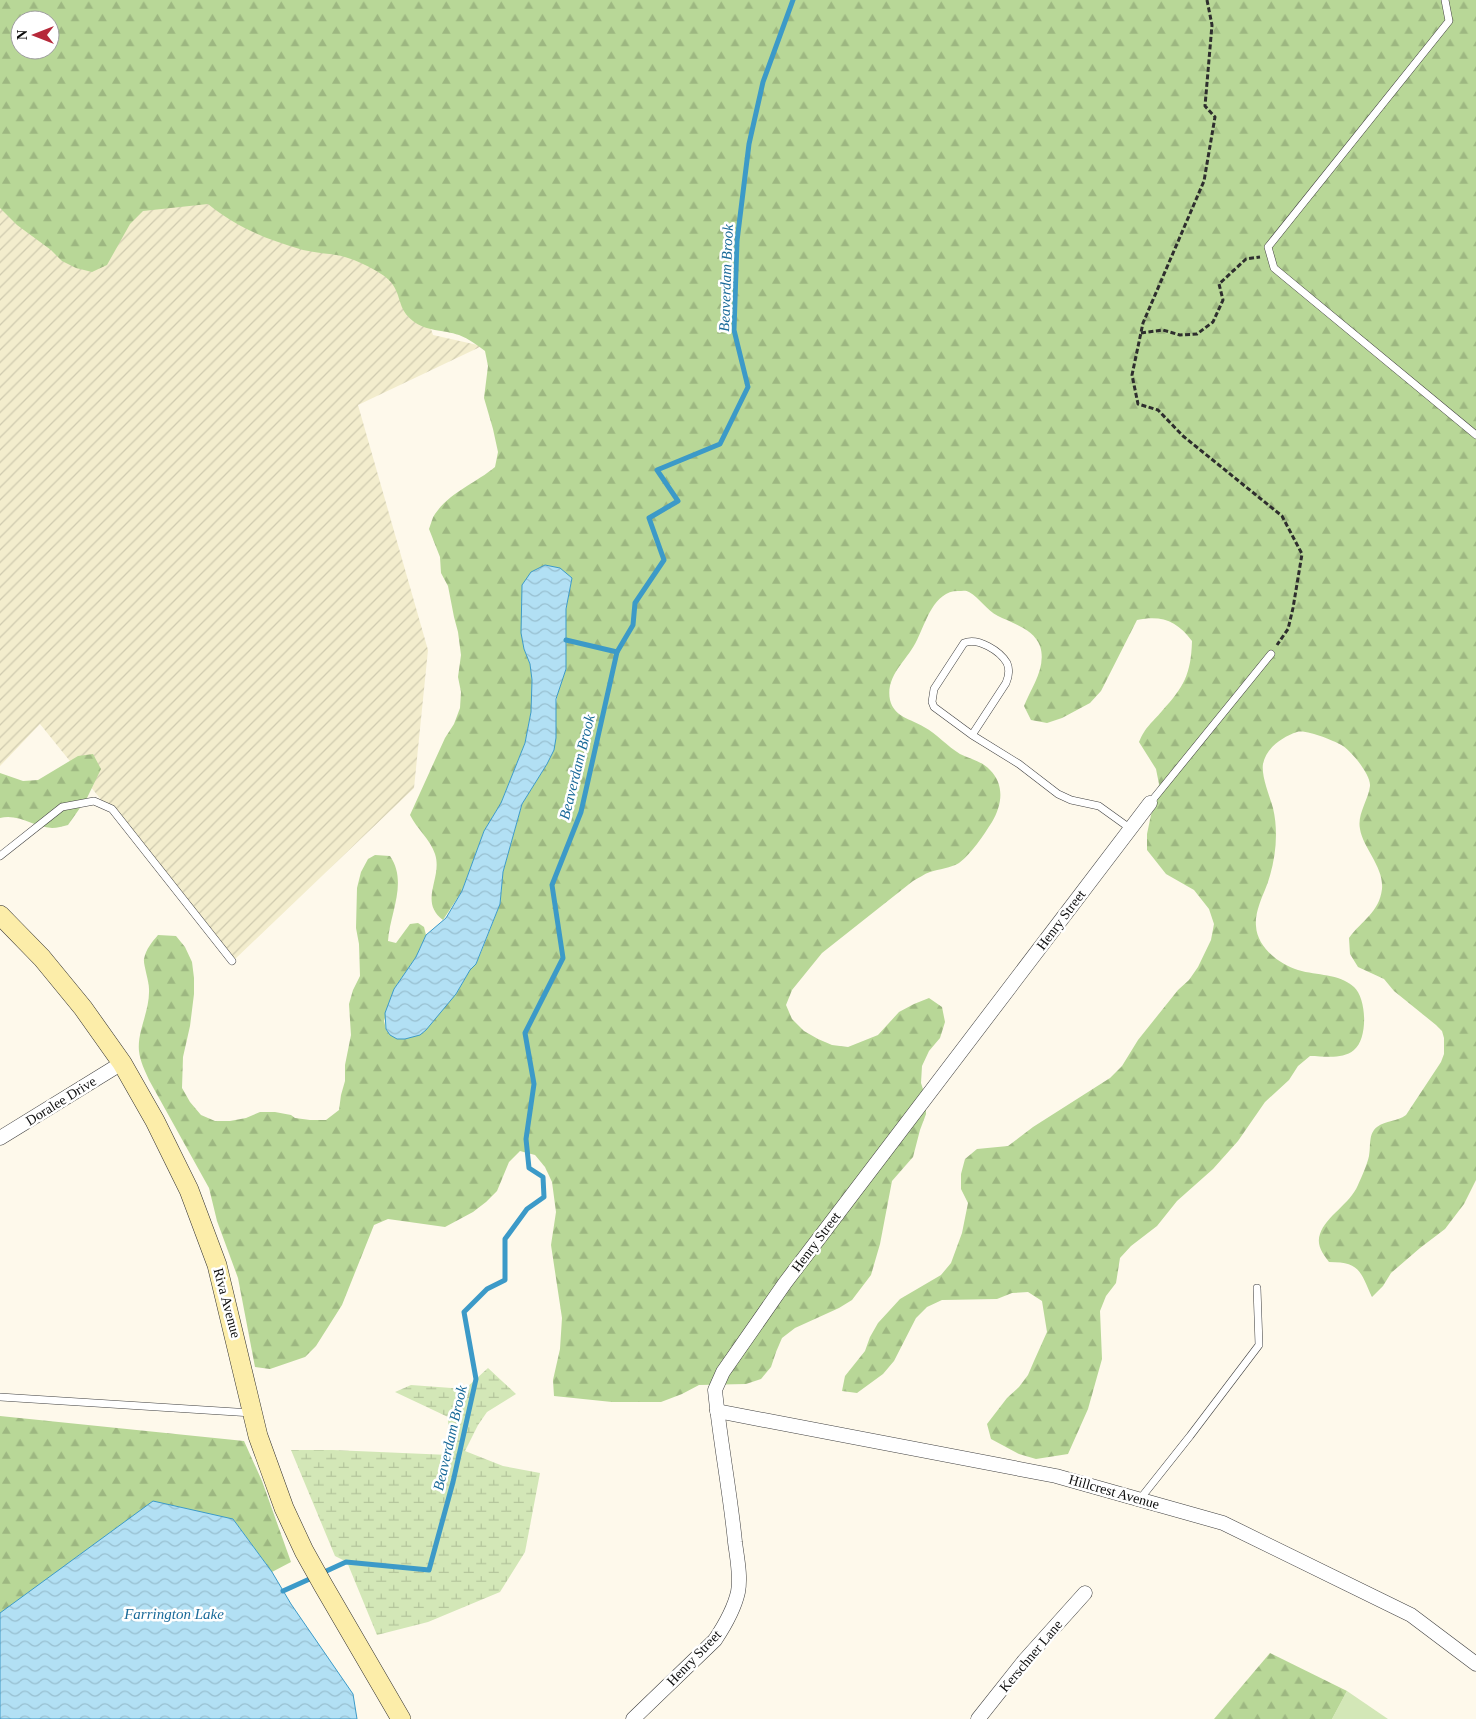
<svg xmlns="http://www.w3.org/2000/svg" width="1476" height="1719" viewBox="0 0 1476 1719" font-family="Georgia,serif">
  <style>
    .farmland { fill: url(#farmland-furrows) }
    .grass { fill: #d3e7b7 }
    .forest { fill: url(#forest-firs); fill-rule: evenodd }
    .wetland { fill: url(#wetland-marsh) }
    .water { fill: url(#water-waves); stroke: #3c9ac8 }
    .lines { fill: none; stroke-linecap: round; stroke-linejoin: round }
    .stream { stroke: #3c9ac8; stroke-width: 5 }
    .lane-casing { stroke: #3f3f3f; stroke-width: 8 }
    .street-casing { stroke: #3f3f3f; stroke-width: 15 }
    .secondary-casing { stroke: #2e2e2e; stroke-width: 20 }
    .path { stroke: #2e2e2e; stroke-width: 3; stroke-dasharray: 5 2.5; stroke-linecap: butt }
    .lane { stroke: #fff; stroke-width: 7 }
    .street { stroke: #fff; stroke-width: 14 }
    .secondary { stroke: #fceda9; stroke-width: 19 }
    .labels { text-anchor: middle; dominant-baseline: central; stroke-width: 5; stroke-linejoin: round; paint-order: stroke }
    .street-label { font-size: 14px; fill: #0c0c0c; stroke: #fff }
    .water-label { font-size: 15px; font-style: italic; fill: #1a6a99; stroke: #fff }
  </style>
  <defs>
    <pattern id="farmland-furrows" width="10" height="10" patternUnits="userSpaceOnUse" patternTransform="scale(1.25)"><rect width="10" height="10" fill="#f3edcd"/><path d="M-1 1l2-2M0 10L10 0M9 11l2-2" fill="none" stroke="#cfcaaf"/></pattern>
    <pattern id="forest-firs" width="22" height="20" patternUnits="userSpaceOnUse" patternTransform="scale(1.25)"><rect width="22" height="20" fill="#b8d797"/><path d="M5 1l3.5 6h-7zM16 11l3.5 6h-7z" fill="#9db781"/></pattern>
    <pattern id="wetland-marsh" width="20" height="14" patternUnits="userSpaceOnUse" patternTransform="scale(1.25)"><rect width="20" height="14" fill="#d3e7b7"/><path d="M1 5h8M5 5V1M11 12h8M15 12V8" fill="none" stroke="#b4c59c"/></pattern>
    <pattern id="water-waves" width="16" height="10" patternUnits="userSpaceOnUse" patternTransform="scale(1.25)"><rect width="16" height="10" fill="#b2e0f4"/><path d="M0 5q4-4 8 0t8 0" fill="none" stroke="#98bfd0"/></pattern>
  </defs>
  <rect width="100%" height="100%" fill="#fef9eb"/>
  <path class="farmland" d="M174,170L406,254L433,335L482,346L358,405L428,650L414,788L232,962L40,724L0,766V199Z"/>
  <path class="grass" d="M1347,1691L1388,1719H1332Z"/>
  <g class="forest">
    <path d="M0,0H1476V1180L1464,1204L1445,1229L1420,1248L1391,1273L1383,1286L1372,1297C1360,1271 1360,1262 1329,1262C1323,1254 1316,1245 1320,1234C1326,1216 1350,1204 1358,1185C1362,1176 1367,1165 1369,1156C1371,1146 1368,1134 1377,1127C1386,1120 1397,1122 1406,1115L1441,1062L1444,1054V1038L1442,1031L1436,1025L1394,991L1384,979L1358,967L1350,954L1349,938C1362,920 1379,913 1382,889C1384,867 1363,848 1360,829C1357,814 1368,801 1370,786C1371,775 1352,752 1343,746C1335,741 1306,729 1297,732C1282,737 1266,748 1263,764C1261,776 1270,797 1273,808C1280,837 1274,871 1262,897C1259,905 1255,916 1256,926C1257,947 1279,964 1298,970C1318,976 1338,973 1354,987C1367,999 1368,1039 1354,1050C1342,1060 1324,1056 1310,1056L1298,1066L1289,1080L1265,1102L1238,1141L1213,1169L1177,1201L1157,1226L1131,1246L1120,1258L1116,1283L1106,1296L1100,1311L1102,1359L1088,1409L1068,1454L1036,1459L1019,1454L991,1439L987,1424L1007,1398L1019,1387L1028,1375L1034,1361L1047,1332L1042,1301L1028,1292L1012,1293L997,1299L942,1300L927,1307L916,1318L894,1361L883,1374L857,1393L842,1391L845,1376L865,1351L870,1337L878,1323L900,1299L941,1275L951,1263L962,1233L968,1203L961,1189V1174L965,1159L977,1149L1008,1146L1033,1127L1110,1078L1122,1066L1138,1040L1178,990L1189,980L1198,967L1211,940L1214,924L1209,909L1194,890L1166,874L1147,850V834L1151,815L1157,800L1159,784L1156,769L1139,742C1146,726 1151,724 1162,711C1184,687 1191,674 1192,641C1177,621 1162,615 1137,620L1101,691L1090,703L1062,718L1047,723L1031,720L1024,706C1031,688 1047,667 1040,646C1034,629 1012,623 998,616C986,610 980,598 969,592C966,590 962,591 958,591C934,591 926,622 917,640C908,660 885,675 890,700C894,717 911,719 924,727C937,734 947,746 960,754C970,759 982,761 990,770C1005,785 1002,805 992,822C983,836 972,853 959,863C951,868 939,869 930,872C924,874 919,878 913,881L822,953L792,990L786,1005L792,1019L804,1031L818,1039L832,1045L848,1047L878,1035L899,1012L914,1004L929,998L942,1007L945,1022L940,1038L929,1051L922,1066L921,1083L926,1099V1114L920,1130L913,1157L892,1181L880,1244L871,1275L852,1300L839,1308L795,1328L782,1338L776,1352L771,1367L761,1379L746,1384L699,1385L682,1394L661,1402H612L554,1396L553,1380L560,1349L562,1318L551,1245L556,1212L552,1182L545,1167L535,1155L520,1151L509,1162L497,1191L486,1202L473,1212L445,1227L388,1219L374,1225L342,1305L316,1346L305,1357L270,1369L255,1367L238,1278L217,1221L209,1188L149,1080C145,1071 140,1061 139,1051C137,1031 150,1011 149,989C149,981 143,964 144,959C146,949 152,942 158,935L176,936L185,947L192,962L194,978V994L190,1026L183,1057L182,1088L190,1102L201,1115L215,1121H230L246,1118L260,1112H275L291,1115L295,1118L310,1120H326L339,1110L341,1095L345,1081V1065L351,1035L349,1004L353,990L360,976L359,944L356,928L357,888L361,872L368,859L375,855L390,856C408,882 390,913 388,941L396,943L410,924L418,923L424,927L426,935L416,957L394,989L384,1021L386,1029L390,1035L456,994L470,970L476,964L482,950L500,904L503,872L522,804L547,764L558,691L566,669V609L572,578L521,601L524,649L530,664L532,680L531,712L525,743L501,803L484,831L462,891L443,920C418,901 443,878 435,854C430,839 417,829 410,815L445,738L454,724L460,708L461,692L458,677L461,655L458,632L454,617L448,586L441,573L440,557L429,529C431,524 432,518 435,514C450,492 476,483 495,467L498,452L493,429L484,398L488,366L485,351C477,345 469,339 459,335C444,330 425,331 413,321C398,309 402,299 393,285C388,275 362,263 351,259C336,253 319,254 303,250C266,239 238,228 208,204L143,211L130,224L107,265L92,272L76,268L62,261L51,250L17,225L0,208ZM20,20H50V50H20Z"/>
    <path d="M93,754L101,769L87,798L68,825C63,826 57,828 52,828C34,827 18,813 0,818V773L23,781L38,780L78,756Z"/>
    <path d="M0,1416L244,1441L262,1481L291,1562L272,1572L233,1519L0,1613Z"/>
    <path d="M1270,1653L1347,1691L1332,1719H1214Z"/>
  </g>
  <path class="wetland" d="M488,1368L516,1394L487,1412L478,1425L465,1451L503,1466L540,1473L525,1552L500,1592L428,1622L377,1635L347,1562L335,1556L291,1450H333L449,1455L448,1417L395,1392L411,1385L465,1389Z"/>
  <g class="water">
    <path d="M545,565L560,568L572,578L566,609V669L556,699V738L554,750L547,764L522,804L503,872L500,904L476,964L470,970L456,994L426,1030L420,1035L405,1039H397L390,1035L386,1029L385,1013L394,989L416,957L426,935L446,918L462,891L484,831L501,803L525,743L531,712L532,680L530,664L524,649L521,633L522,585L531,572Z"/>
    <path d="M153,1501L233,1519L272,1572L291,1604L353,1694L357,1719H0V1613Z"/>
  </g>
  <g class="lines">
    <g class="stream">
      <path d="M566,640L617,652"/>
      <path d="M322,1573L346,1562L429,1570L453,1482L476,1379L464,1312L487,1289L505,1280V1239L527,1209L544,1197L543,1177L529,1168L526,1139L534,1084L525,1033L563,958L552,885L581,812L617,652L633,625L635,603L664,560L649,518L678,501L657,470L720,444L748,387L734,330L737,241L749,144L763,82L793,0"/>
      <path d="M283,1591L314,1577"/>
    </g>
    <g class="lane-casing">
      <g id="lane">
        <path d="M1445,0L1449,21L1268,247L1274,268L1476,435"/>
        <path d="M972,735L1006,683C1009,676 1010,670 1007,663C1000,651 978,637 964,643L934,689L932,702L934,707L972,735L1019,764L1058,794L1071,800L1099,806L1131,829"/>
        <path d="M1150,803L1271,654"/>
        <path d="M0,856L62,807L94,801L112,809L232,961"/>
        <path d="M0,1397L252,1413"/>
        <path d="M1140,1499L1190,1436L1259,1345L1257,1288"/>
      </g>
    </g>
    <g class="street-casing">
      <g id="street">
        <path d="M0,1138L122,1063"/>
        <path d="M717,1411L1056,1476L1223,1523L1411,1615L1476,1664"/>
        <path d="M633,1719L715,1640C725,1625 734,1610 738,1592C741,1576 737,1558 735,1542C730,1491 720,1441 715,1390L723,1372L785,1283L1150,803"/>
        <path d="M978,1719L1024,1661L1085,1593"/>
      </g>
    </g>
    <g class="secondary-casing">
      <path id="secondary" d="M0,915L42,958L83,1008L122,1063L155,1121L189,1190L217,1265L258,1436L284,1508L304,1551L323,1585L401,1719"/>
    </g>
    <g class="path">
      <path d="M1207,0L1212,25L1205,106L1215,117L1204,181L1143,323L1132,375L1138,404L1158,410L1183,436L1282,516L1302,554L1293,608L1288,629L1277,645"/>
      <path d="M1141,333L1163,330L1180,335L1197,334L1213,322L1223,300L1219,284L1246,259L1260,257"/>
    </g>
    <use href="#lane" class="lane"/>
    <use href="#street" class="street"/>
    <use href="#secondary" class="secondary"/>
  </g>
  <g class="labels">
    <g class="street-label">
      <text transform="translate(1061 920) rotate(-53)">Henry Street</text>
      <text transform="translate(61 1101) rotate(-32)">Doralee Drive</text>
      <text transform="translate(816 1242) rotate(-53)">Henry Street</text>
      <text transform="translate(227 1303) rotate(75)">Riva Avenue</text>
      <text transform="translate(1114 1492) rotate(16)">Hillcrest Avenue</text>
      <text transform="translate(1031 1656) rotate(-50)">Kerschner Lane</text>
      <text transform="translate(694 1658) rotate(-46)">Henry Street</text>
    </g>
    <g class="water-label">
      <text transform="translate(726 278) rotate(-88)">Beaverdam Brook</text>
      <text transform="translate(577 767) rotate(-76)">Beaverdam Brook</text>
      <text transform="translate(450 1438) rotate(-77)">Beaverdam Brook</text>
      <text x="174" y="1614">Farrington Lake</text>
    </g>
  </g>
  <g transform="translate(35 35) rotate(270)"><circle r="24" fill="#ffffff" stroke="#9e9e9e"/>
  <path d="M0-4L9 19L0 12L-9 19Z" fill="#b6293a"/>
  <text y="-8" font-size="14" font-weight="bold" text-anchor="middle" fill="#0c0c0c">N</text>
  </g>
</svg>
